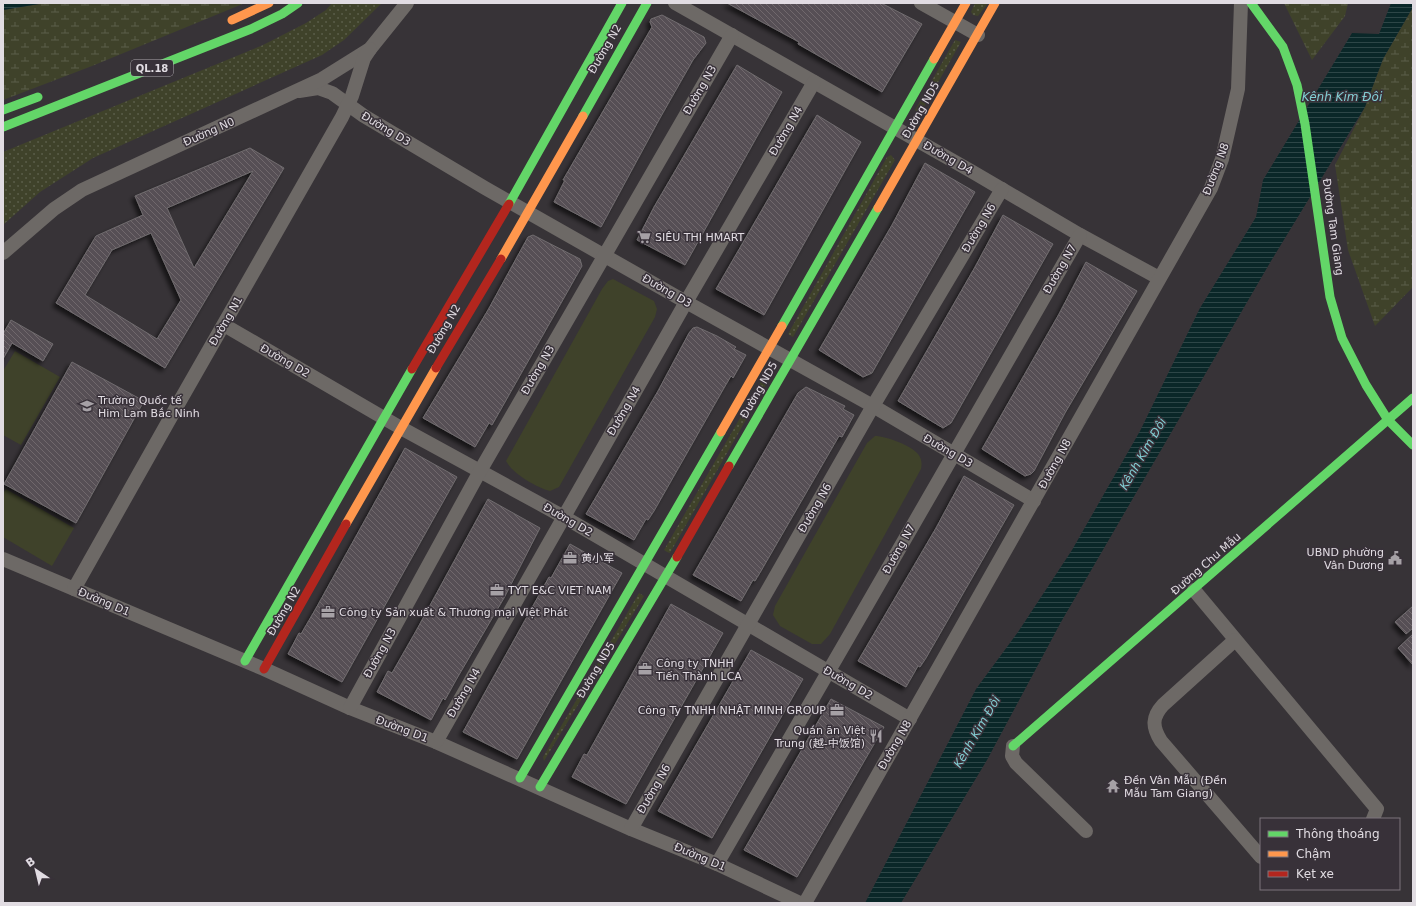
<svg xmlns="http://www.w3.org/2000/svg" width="1416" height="906" viewBox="0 0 1416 906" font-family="'DejaVu Sans','Noto Sans SC',sans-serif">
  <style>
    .grass { fill: url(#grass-dots) }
    .wetland { fill: url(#wetland-marsh) }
    .park { fill: #3f422a }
    .water { fill: url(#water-rules) }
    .building { fill: url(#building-back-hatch); stroke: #706c6f; fill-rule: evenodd; filter: url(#shadow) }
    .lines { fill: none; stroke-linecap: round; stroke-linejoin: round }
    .street { stroke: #6d6966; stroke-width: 14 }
    .fast { stroke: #63d668; stroke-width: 9 }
    .slow { stroke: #ff974d; stroke-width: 9 }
    .jam { stroke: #b3261e; stroke-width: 9 }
    .labels { text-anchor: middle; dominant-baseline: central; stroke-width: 3; stroke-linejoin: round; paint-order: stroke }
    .shield { fill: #383139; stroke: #aea9af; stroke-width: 1 }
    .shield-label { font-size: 10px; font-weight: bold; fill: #e1dce2 }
    .street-label { font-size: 11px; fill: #e1dce2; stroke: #383139 }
    .poi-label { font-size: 11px; fill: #e1dce2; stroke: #383139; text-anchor: start }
    .water-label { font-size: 12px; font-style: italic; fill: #82ced3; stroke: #383139 }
  </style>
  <defs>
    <pattern id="grass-dots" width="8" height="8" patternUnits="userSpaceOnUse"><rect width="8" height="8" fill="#3f422a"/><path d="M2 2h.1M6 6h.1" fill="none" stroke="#5a5d49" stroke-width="1.8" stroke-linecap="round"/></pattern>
    <pattern id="wetland-marsh" width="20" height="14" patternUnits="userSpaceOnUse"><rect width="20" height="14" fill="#3f422a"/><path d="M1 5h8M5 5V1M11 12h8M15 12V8" fill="none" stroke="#5a5d49"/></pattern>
    <pattern id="water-rules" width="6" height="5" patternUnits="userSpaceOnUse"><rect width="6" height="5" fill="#0a2728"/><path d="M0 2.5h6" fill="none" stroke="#2d4647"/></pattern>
    <pattern id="building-back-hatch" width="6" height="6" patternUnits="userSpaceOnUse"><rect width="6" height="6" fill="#574f54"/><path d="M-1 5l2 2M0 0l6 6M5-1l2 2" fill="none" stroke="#6f686c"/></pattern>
    <filter id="shadow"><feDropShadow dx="-3.5" dy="3.5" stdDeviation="2" flood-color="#0009"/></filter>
  </defs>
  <rect width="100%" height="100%" fill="#373337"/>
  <g class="grass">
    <path d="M332,3H382L344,40L322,55L93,158L40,192L3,225V152L263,45L306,23L326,10Z"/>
    <path d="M975,3H988L978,16L973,15L971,12Z"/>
    <path d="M955,40L961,42L920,114L915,110Z"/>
    <path d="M891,155L895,160L793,337L791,336L788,334L887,157Z"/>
    <path d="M767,371L771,376L670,553L667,552L664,550Z"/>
    <path d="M639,593L644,596L544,761L543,757Z"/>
  </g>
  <g class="wetland">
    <path d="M45,3H245L92,66L3,100V10Z"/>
    <path d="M1284,3H1348L1345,16L1312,60Z"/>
    <path d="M1413,7V287L1375,326L1348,250L1335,165L1365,107L1383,59Z"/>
  </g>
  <g class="park">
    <path d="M613,279L654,301L657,309L655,317L559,487L550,491C536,487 513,474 506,461L602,289L608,281Z"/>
    <path d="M15,351L60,377L21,445L3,435V371Z"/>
    <path d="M875,436C886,436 912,446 918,454C922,459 922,464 921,469L830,634L821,644H812L780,626L773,615L775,606L867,443Z"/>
    <path d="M6,489L74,528L52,566L3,537V493Z"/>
  </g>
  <g class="water">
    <path d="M3,3H45L3,10Z"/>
    <path d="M1391,3H1413V7L1383,59L1365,107L1271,261L1061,622L987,760L901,903H865L976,689L1018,632L1072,550L1140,431L1200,308L1256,217L1263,180L1352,33L1379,34Z"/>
  </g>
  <g class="building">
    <path d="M727,3H881L922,24L882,92L798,44L799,42Z"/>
    <path d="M662,15L704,37L706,43L693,60L660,118L601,227L554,202L565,180H563L652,27L650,22L651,19Z"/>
    <path d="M737,65L782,92L685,265L637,240L654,207Z"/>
    <path d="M817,115L861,142L764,315L716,289Z"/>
    <path d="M250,148L284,168L165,368L56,303L96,236L143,215L135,196ZM253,171L194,268L167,208ZM151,233L181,300L157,339L85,295L112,250Z"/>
    <path d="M925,163L975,192L872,373L863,377L819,350L892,225Z"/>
    <path d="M1003,215L1053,244L951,423L943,428L898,401L975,267Z"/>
    <path d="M533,235L580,259L582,266L492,425L489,423L475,447L423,418L488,310L528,237Z"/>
    <path d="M1086,262L1137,291L1065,413L1034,471L1031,474L1025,476L982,449L1059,314Z"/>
    <path d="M11,320L53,344L43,361L12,343L3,359V334Z"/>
    <path d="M697,327L717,336L736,347L734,349L746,355L733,378L731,376L724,388L654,511L648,520L646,519L634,540L586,514L658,391L689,333L693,328Z"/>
    <path d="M72,362L144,401L76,523L4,484Z"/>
    <path d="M806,387L845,406L843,409L854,415L842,437L839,436L761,571L755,581L753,580L741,601L693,575L798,393Z"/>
    <path d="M405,448L457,477L342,682L288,654L299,633L301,634L315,610Z"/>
    <path d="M964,476L1014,505L926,658L920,667L918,666L906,687L858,661L936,528Z"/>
    <path d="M488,499L540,528L504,598L456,680L445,700L443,698L431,720L377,692L388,671L392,673L416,631Z"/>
    <path d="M570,544L622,573L517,759L463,732L549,577L551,578Z"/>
    <path d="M671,604L723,633L626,804L572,777L584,754L587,755Z"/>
    <path d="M1413,606V628L1406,634L1395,622Z"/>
    <path d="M1413,634V665L1398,648Z"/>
    <path d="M751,650L803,679L712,838L658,811Z"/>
    <path d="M831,699L884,727L797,877L744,850Z"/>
  </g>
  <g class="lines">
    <g class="street">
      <path d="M675,3L971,171L1080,235L1159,278"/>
      <path d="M921,3L978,35"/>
      <path d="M299,91L318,88L332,93L364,116L485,188L686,302L873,406L1034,501"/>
      <path d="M3,253L54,209L82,190L322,79L370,49L407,3"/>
      <path d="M224,325L401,428L564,517L910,719"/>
      <path d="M3,559L264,669L350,708L436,742L631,829L717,864L800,903"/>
      <path d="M74,589L181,399L342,117L352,96L364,58L370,49"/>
      <path d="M1194,590L1377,809L1373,819"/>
      <path d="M1235,640L1163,705C1152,717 1152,727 1161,741L1261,857"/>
      <path d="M350,708L480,471L732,35"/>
      <path d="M436,742L686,302L814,82"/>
      <path d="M1013,746L1012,756L1016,763L1086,831"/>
      <path d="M631,829L873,406L1002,189"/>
      <path d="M717,864C839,655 959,444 1080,235"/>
      <path d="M805,903L1211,188L1222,159L1238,89L1241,3"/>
    </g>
    <g class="fast">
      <path d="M1251,3L1283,47L1297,85L1305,124L1330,297L1342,338L1366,385L1388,420L1413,445"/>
      <path d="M3,110L38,97"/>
      <path d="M583,116L647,3"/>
      <path d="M3,127L251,29L282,14L298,3"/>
      <path d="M509,204L622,3"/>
      <path d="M782,326L934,59"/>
      <path d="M729,466L878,208"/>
      <path d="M245,661L412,369"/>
      <path d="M1013,746L1413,398"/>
      <path d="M520,778L721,432"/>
      <path d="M540,787L677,557"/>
    </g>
    <g class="slow">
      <path d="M232,20L269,3"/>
      <path d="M934,59L966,3"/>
      <path d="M878,208L995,3"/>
      <path d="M501,259L583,116"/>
      <path d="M721,432L782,326"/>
      <path d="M346,524L436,368"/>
    </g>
    <g class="jam">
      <path d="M436,368L501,259"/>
      <path d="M412,369L509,204"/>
      <path d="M677,557L729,466"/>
      <path d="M264,669L346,524"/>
    </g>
  </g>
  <defs>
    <g id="supermarket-bare" transform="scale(1.08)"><path d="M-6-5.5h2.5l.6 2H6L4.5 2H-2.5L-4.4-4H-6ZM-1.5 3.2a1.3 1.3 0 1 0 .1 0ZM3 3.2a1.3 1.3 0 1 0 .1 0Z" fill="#a6a1a6" stroke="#383139" stroke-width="2.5" paint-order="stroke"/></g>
    <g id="school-bare" transform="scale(1.08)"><path d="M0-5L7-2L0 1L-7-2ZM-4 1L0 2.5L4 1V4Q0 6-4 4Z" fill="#a6a1a6" stroke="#383139" stroke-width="2.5" paint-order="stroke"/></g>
    <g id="office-bare" transform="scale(1.08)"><path d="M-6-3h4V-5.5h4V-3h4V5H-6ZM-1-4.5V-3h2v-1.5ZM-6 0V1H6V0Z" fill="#a6a1a6" stroke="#383139" stroke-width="2.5" paint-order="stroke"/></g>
    <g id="civic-bare" transform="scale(1.08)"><path d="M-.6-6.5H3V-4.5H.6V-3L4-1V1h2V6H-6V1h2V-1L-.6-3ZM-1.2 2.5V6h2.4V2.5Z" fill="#a6a1a6" stroke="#383139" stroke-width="2.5" paint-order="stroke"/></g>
    <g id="restaurant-bare" transform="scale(1.08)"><path d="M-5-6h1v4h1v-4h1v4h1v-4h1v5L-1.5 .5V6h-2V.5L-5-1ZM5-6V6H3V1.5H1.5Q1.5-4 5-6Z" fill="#a6a1a6" stroke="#383139" stroke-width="2.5" paint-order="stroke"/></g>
    <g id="temple-bare" transform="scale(1.08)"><path d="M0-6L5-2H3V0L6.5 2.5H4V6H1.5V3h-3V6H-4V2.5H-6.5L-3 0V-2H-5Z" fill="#a6a1a6" stroke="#383139" stroke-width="2.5" paint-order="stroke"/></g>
  </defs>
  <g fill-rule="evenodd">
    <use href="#supermarket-bare" x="644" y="237"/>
    <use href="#school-bare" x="87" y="406"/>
    <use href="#office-bare" x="570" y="558"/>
    <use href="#civic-bare" x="1395" y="558"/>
    <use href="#office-bare" x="497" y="590"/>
    <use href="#office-bare" x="328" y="612"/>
    <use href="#office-bare" x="645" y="669"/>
    <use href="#office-bare" x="837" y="710"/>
    <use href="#restaurant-bare" x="876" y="736"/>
    <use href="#temple-bare" x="1113" y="786"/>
  </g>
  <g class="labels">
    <rect class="shield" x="131" y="60" width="42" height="16" rx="3"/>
    <g class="shield-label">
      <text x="152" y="68">QL.18</text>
    </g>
    <g class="street-label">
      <text transform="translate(605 49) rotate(-60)">Đường N2</text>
      <text transform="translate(700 90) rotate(-60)">Đường N3</text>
      <text transform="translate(921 110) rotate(-60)">Đường ND5</text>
      <text transform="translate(386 129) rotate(31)">Đường D3</text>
      <text transform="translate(786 131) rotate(-60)">Đường N4</text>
      <text transform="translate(209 132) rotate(-24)">Đường N0</text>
      <text transform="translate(948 158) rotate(30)">Đường D4</text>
      <text transform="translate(1216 169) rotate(-69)">Đường N8</text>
      <text transform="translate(1333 227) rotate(82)">Đường Tam Giang</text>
      <text transform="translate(979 228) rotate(-59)">Đường N6</text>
      <text transform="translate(1060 269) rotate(-60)">Đường N7</text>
      <text transform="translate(667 291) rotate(30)">Đường D3</text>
      <text transform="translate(226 321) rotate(-60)">Đường N1</text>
      <text transform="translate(444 329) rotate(-60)">Đường N2</text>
      <text transform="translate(285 361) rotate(30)">Đường D2</text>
      <text transform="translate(538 370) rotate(-60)">Đường N3</text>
      <text transform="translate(759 390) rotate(-60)">Đường ND5</text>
      <text transform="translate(624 411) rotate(-60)">Đường N4</text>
      <text transform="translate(948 451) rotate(30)">Đường D3</text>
      <text transform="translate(1055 464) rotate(-61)">Đường N8</text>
      <text transform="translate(815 508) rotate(-60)">Đường N6</text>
      <text transform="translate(568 520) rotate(30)">Đường D2</text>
      <text transform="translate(899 549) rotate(-61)">Đường N7</text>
      <text transform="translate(1206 564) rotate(-41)">Đường Chu Mẫu</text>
      <text transform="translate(104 602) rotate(23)">Đường D1</text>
      <text transform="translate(284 611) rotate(-60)">Đường N2</text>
      <text transform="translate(380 653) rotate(-61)">Đường N3</text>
      <text transform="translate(596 670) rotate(-59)">Đường ND5</text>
      <text transform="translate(848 683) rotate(30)">Đường D2</text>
      <text transform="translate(464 693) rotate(-60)">Đường N4</text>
      <text transform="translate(402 729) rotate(21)">Đường D1</text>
      <text transform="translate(895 745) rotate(-60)">Đường N8</text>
      <text transform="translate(654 789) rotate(-60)">Đường N6</text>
      <text transform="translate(700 857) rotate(23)">Đường D1</text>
    </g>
    <g class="poi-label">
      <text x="655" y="237">SIÊU THỊ HMART</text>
      <text x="98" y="400">Trường Quốc tế<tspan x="98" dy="13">Him Lam Bắc Ninh</tspan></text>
      <text x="1384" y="552" text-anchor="end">UBND phường<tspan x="1384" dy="13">Vân Dương</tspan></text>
      <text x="581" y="558">黄小军</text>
      <text x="508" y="590">TYT E&amp;C VIET NAM</text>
      <text x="339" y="612">Công ty Sản xuất &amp; Thương mại Việt Phát</text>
      <text x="656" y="663">Công ty TNHH<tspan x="656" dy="13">Tiến Thành LCA</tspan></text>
      <text x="826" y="710" text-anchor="end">Công Ty TNHH NHẬT MINH GROUP</text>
      <text x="865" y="730" text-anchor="end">Quán ăn Việt<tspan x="865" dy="13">Trung (越-中饭馆)</tspan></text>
      <text x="1124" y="780">Đền Vân Mẫu (Đền<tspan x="1124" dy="13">Mẫu Tam Giang)</tspan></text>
    </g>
    <g class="water-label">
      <text x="1342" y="97">Kênh Kim Đôi</text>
      <text transform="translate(1143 454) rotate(-60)">Kênh Kim Đôi</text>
      <text transform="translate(977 732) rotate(-60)">Kênh Kim Đôi</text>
    </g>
  </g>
  <rect width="1416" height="906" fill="none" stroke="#e1dce2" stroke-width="8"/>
  <rect x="1260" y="818" width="140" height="72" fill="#383139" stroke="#7c757d"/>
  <rect x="1268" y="831" width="20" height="6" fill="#63d668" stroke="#7c757d"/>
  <text x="1296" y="838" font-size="12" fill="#e1dce2">Thông thoáng</text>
  <rect x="1268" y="851" width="20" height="6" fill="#ff974d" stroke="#7c757d"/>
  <text x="1296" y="858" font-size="12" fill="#e1dce2">Chậm</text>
  <rect x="1268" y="871" width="20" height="6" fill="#b3261e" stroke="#7c757d"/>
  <text x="1296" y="878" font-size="12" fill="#e1dce2">Kẹt xe</text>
  <g transform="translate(36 870) rotate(325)" stroke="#383139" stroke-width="3" paint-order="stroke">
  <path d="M0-3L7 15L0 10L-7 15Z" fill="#e1dce2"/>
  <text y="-6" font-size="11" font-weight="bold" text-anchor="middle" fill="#e1dce2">B</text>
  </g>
</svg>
